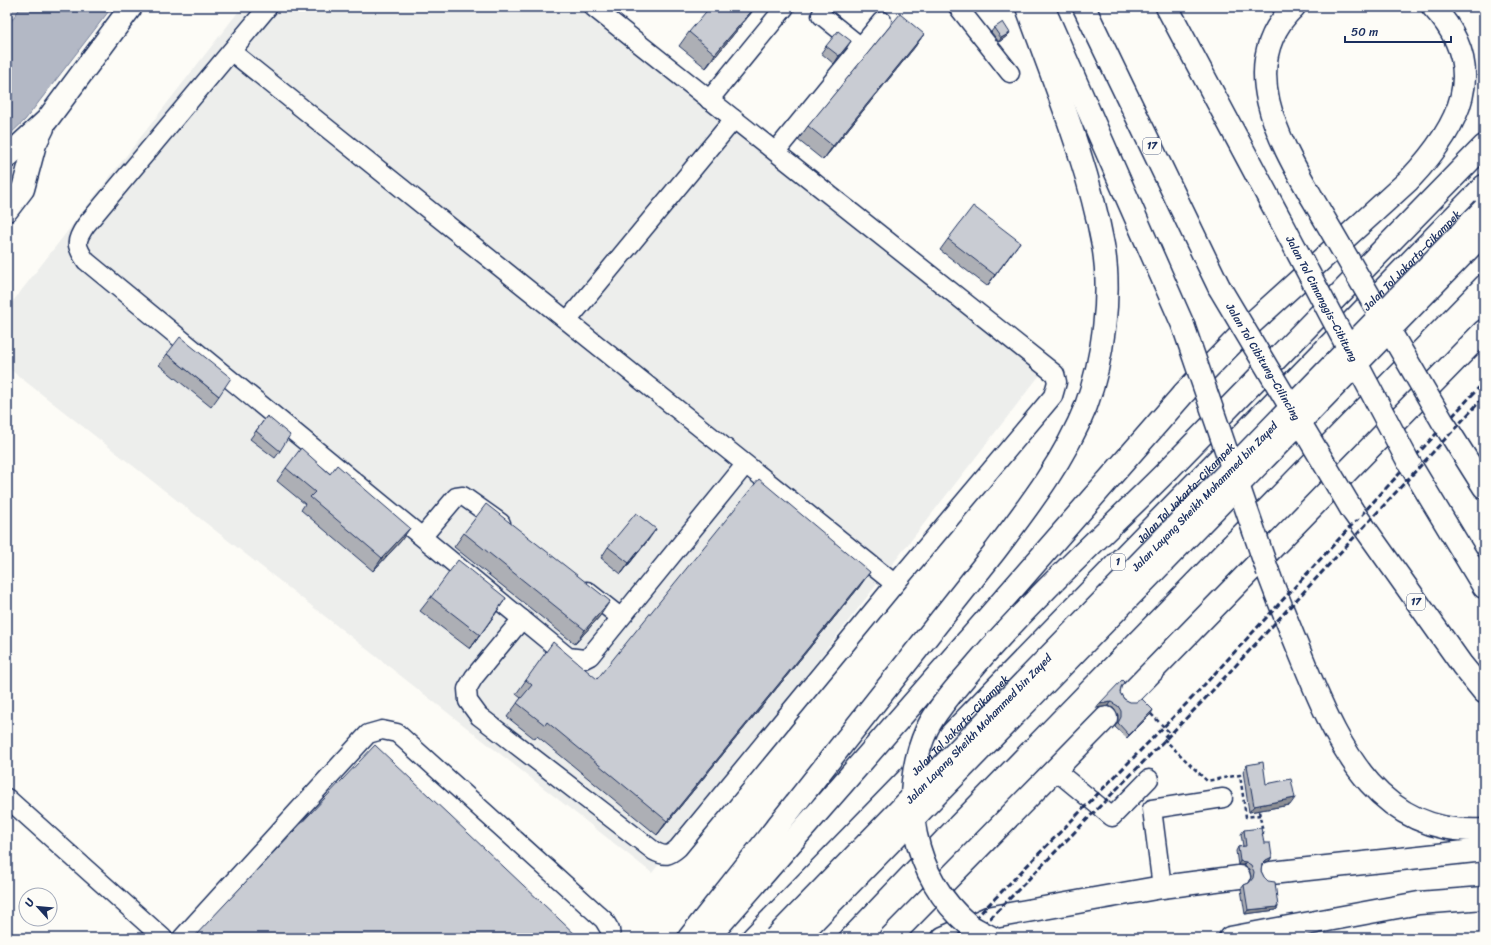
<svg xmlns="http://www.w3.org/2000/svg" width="1491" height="945" viewBox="0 0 1491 945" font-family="Sriracha,sans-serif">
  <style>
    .built { fill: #edeeec }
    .green { fill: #e0e1e3; stroke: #7e88a0 }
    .water { fill: #b3b8c5; stroke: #76819c }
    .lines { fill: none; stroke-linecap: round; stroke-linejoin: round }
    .minor-casing { stroke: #1b2f5e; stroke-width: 21 }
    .major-casing { stroke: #1b2f5e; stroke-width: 25 }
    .highway-casing { stroke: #1b2f5e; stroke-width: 25 }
    .path { stroke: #1b2f5e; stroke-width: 2.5; stroke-dasharray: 4 3; stroke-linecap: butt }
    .minor { stroke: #fdfcf7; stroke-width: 18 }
    .major { stroke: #fdfcf7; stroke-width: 22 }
    .highway { stroke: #fdfcf7; stroke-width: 22 }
    .rail { stroke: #1b2f5e; stroke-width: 3; stroke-dasharray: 6 3; stroke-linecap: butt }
    .highway-bridge-casing { stroke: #1b2f5e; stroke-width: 25; stroke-linecap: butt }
    .highway-bridge { stroke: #fdfcf7; stroke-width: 22 }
    .wall { fill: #adafb5; stroke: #1b2f5e }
    .shaded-wall { fill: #8d8f94; stroke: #1b2f5e }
    .building { fill: #c9ccd3; stroke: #1b2f5e }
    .labels { text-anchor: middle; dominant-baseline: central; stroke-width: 3.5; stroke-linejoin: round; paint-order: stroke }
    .shield { fill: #fdfcf7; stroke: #5f6c8c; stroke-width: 1 }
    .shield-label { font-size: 10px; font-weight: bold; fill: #1b2f5e }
    .street-label { font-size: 11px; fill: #1b2f5e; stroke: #fdfcf7 }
  </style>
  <rect width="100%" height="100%" fill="#fdfcf7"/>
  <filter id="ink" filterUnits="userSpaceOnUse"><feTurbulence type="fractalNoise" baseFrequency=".025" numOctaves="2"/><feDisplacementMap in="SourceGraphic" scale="8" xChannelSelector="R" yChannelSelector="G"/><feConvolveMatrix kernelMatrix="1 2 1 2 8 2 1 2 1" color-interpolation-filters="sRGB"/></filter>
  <g filter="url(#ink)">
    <path class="built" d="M242,7H579L1043,371L652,873L7,367V309Z"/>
    <path class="green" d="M7,7H21L7,27Z"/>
    <path class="water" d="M21,7H112L25,120L7,137V27Z"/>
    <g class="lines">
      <g class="minor-casing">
        <g id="minor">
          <path d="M268,7L86,225C75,241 75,245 86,261L568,657L584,659L590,656L745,465"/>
          <path d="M958,7L1010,73"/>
          <path d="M821,15L861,47"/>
          <path d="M232,52L895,584"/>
          <path d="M709,100L785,7"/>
          <path d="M776,151L882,21"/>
          <path d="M568,320L734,119"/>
          <path d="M423,536L456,497L463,496L501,523"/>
          <path d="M587,591L620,617"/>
          <path d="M522,619L474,677L467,689L468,701L479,716L654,851C665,857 669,856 678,848L895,584L1053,396L1057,382L1055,374L593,7"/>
          <path d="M1055,770L1112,817L1149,779"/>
          <path d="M7,798L163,938"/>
          <path d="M1162,887L1152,809L1223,798"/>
          <path d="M182,938L368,734L382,730L397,733L604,920L610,930L611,938"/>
        </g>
      </g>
      <g class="major-casing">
        <g id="major">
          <path d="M7,157L47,120L131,7"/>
          <path d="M7,210L23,189L35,144L43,128"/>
        </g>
      </g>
      <g class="highway-casing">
        <g id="highway">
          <path d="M1043,7L1183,325"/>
          <path d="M1084,7L1219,287"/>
          <path d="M1167,7L1281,221"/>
          <path d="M1294,7C1235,63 1279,140 1311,196"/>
          <path d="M1445,425L1484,487"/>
          <path d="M1408,461L1484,587"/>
          <path d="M1169,469L1484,146"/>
          <path d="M1352,510L1462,665L1484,692"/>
          <path d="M1268,572C1280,605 1294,638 1307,670C1341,752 1381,836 1484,830"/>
          <path d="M1130,694L1484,331"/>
          <path d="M1271,873L1484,850"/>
          <path d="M689,938L995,551C1029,506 1065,459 1086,406C1103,360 1112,294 1103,245C1088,163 1055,85 1027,7"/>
          <path d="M708,938L1184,393L1252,323L1409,180C1459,127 1491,69 1433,7"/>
          <path id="s1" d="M753,938L1484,186"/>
          <path d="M819,938L939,812L1484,253"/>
          <path d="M890,938L1106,718"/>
          <path d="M943,938L988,918L1162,887L1239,877"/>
          <path d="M1230,938L1419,903L1484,898"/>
        </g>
      </g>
      <g class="path">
        <path d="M1151,714L1169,732L1163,738L1207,781L1240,775L1246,817L1260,815"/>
        <path d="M1259,811L1263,833L1260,834"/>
      </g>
      <use href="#minor" class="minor"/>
      <use href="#major" class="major"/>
      <use href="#highway" class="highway"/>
      <g class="rail">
        <path d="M956,938L1194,696L1484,382"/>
        <path d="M971,938L1201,703L1484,397"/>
      </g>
      <g class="highway-bridge-casing">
        <g id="highway-bridge">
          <path d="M1311,196L1444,424"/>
          <path id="s2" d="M1281,221L1408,461"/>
          <path id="s3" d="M1219,287L1352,510"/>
          <path d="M1183,325L1268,572"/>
          <path id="s4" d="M775,938L1484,209"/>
          <path d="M797,938L1484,233"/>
          <path d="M993,938C985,934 976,930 969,925C913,878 897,795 927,729C937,708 962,681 978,662C1037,594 1105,533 1169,469"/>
        </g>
      </g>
      <use href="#highway-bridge" class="highway-bridge"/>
    </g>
    <g class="wall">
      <path d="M756,7L706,68L679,46L689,32Z"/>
      <path d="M994,28L1010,33L1007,36L999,42L991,32Z"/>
      <path d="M924,34L914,48L823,160L798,140L808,126Z"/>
      <path d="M851,41L834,64L821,53L826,46Z"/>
      <path d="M948,239L1012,253L987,286L940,250Z"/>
      <path d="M167,354L219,396L211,407L159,365Z"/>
      <path d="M267,416L280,451L275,458L250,439Z"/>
      <path d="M286,468L330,474L401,541L373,571L301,510L305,504L277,481Z"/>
      <path d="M464,533L600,616L575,644L454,547Z"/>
      <path d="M649,539L621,574L601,558L608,547Z"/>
      <path d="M860,586L657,835L537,736L535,739L507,717L521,698L516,694L526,680L597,679Z"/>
      <path d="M431,597L496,613L470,649L420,611Z"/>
      <path d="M1121,687L1120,693L1124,699L1151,714L1127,738L1115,727L1118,721V715L1115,709L1109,706L1096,708Z"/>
      <path d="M1247,765L1266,784L1290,805L1249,812L1243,771Z"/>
      <path d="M1244,830L1264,843L1272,857L1269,861L1263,863L1262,865L1261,871L1278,907L1276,910L1245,914L1241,889L1244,885L1249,883L1250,882L1251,876L1249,869L1243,865H1238L1236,851L1238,847L1243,846L1241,834Z"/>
    </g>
    <g class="shaded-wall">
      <path d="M755,7H756L706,68L715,54Z"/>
      <path d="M1010,33L1007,36L999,42L1001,38Z"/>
      <path d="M924,34L914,48L823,160L833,146Z"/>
      <path d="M851,41L846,49L834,64L839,56Z"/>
      <path d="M1020,242L1012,253L987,286L995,275Z"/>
      <path d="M410,528L401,541L373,571L382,558Z"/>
      <path d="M656,529L649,539L621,574L629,563Z"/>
      <path d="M870,572L860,586L657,835L667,821Z"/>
      <path d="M506,598L496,613L470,649L480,635Z"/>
      <path d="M610,601L600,616L575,644L585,630Z"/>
      <path d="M1111,702L1109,706L1096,708L1099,704Z"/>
      <path d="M1153,710L1151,714L1127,738L1129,735Z"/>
      <path d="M1295,798L1290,805L1249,812L1254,806Z"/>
      <path d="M1272,857L1269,861L1263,863L1260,868L1266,860Z"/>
      <path d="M1240,861L1246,862L1243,865H1238Z"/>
      <path d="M1278,907L1276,910L1245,914L1248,910Z"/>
    </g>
    <g class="building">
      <path d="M710,7H755L715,54L689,32Z"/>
      <path d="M900,14L924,34L833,146L808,126Z"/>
      <path d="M1003,22L1010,33L1001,38L994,28Z"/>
      <path d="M838,31L851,41L839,56L826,46Z"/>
      <path d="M973,206L1020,242L995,275L948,239Z"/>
      <path d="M180,337L231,378L219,396L167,354Z"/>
      <path d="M267,416L290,435L280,451L256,431Z"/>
      <path d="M301,448L330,474L337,465L410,528L382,558L310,497L315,492L286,468Z"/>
      <path d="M759,479L870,572L667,821L547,722L545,725L517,703L532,685L526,680L553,642L597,679Z"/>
      <path d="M486,504L610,601L585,630L464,533Z"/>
      <path d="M636,513L656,529L629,563L608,547Z"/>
      <path d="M458,560L506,598L480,635L431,597Z"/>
      <path d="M1122,680L1124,682L1121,687L1120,693L1124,699L1130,702H1136L1142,699L1153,710L1129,735L1118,723L1121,717V711L1118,706L1111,702L1099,704Z"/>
      <path d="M375,745L579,938H193Z"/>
      <path d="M1263,762L1266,784L1291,779L1295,798L1254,806L1247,765Z"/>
      <path d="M1261,828L1264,843H1270L1272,857L1266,860L1262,864L1261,871L1264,877L1268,881L1275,882L1278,907L1248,910L1244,885L1249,883L1253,878L1254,872L1251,865L1246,862L1240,861L1238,847L1246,846L1244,830Z"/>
    </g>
  </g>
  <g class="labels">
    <g class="shield">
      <rect x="1143" y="138" width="18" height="16" rx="3"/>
      <rect x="1111" y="554" width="14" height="16" rx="3"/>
      <rect x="1407" y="594" width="18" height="16" rx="3"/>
    </g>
    <g class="shield-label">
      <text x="1152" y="146">17</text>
      <text x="1118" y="562">1</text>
      <text x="1416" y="602">17</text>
    </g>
    <g class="street-label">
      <text stroke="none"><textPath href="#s1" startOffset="945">Jalan Tol Jakarta–Cikampek</textPath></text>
      <text stroke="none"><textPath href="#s2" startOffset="88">Jalan Tol Cimanggis–Cibitung</textPath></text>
      <text stroke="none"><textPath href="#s3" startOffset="87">Jalan Tol Cibitung–Cilincing</textPath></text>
      <text stroke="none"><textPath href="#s1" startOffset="621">Jalan Tol Jakarta–Cikampek</textPath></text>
      <text stroke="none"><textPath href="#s4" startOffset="616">Jalan Layang Sheikh Mohammed bin Zayed</textPath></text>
      <text stroke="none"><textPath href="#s1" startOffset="297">Jalan Tol Jakarta–Cikampek</textPath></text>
      <text stroke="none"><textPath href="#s4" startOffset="292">Jalan Layang Sheikh Mohammed bin Zayed</textPath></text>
    </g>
  </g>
  <rect width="1491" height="945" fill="none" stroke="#fdfcf7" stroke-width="24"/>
  <rect x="12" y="12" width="1467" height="921" fill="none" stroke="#1b2f5e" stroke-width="1.5" filter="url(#ink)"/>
  <g transform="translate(38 907) rotate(297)"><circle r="19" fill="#fdfcf7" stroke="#a3aaba"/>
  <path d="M0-3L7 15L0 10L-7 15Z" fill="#1b2f5e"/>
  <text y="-6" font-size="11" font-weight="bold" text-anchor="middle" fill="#1b2f5e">U</text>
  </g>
  <path d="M1345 36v6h106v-6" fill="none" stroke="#1b2f5e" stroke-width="2"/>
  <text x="1351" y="36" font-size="12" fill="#1b2f5e" stroke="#fdfcf7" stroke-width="3" paint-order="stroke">50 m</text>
</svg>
